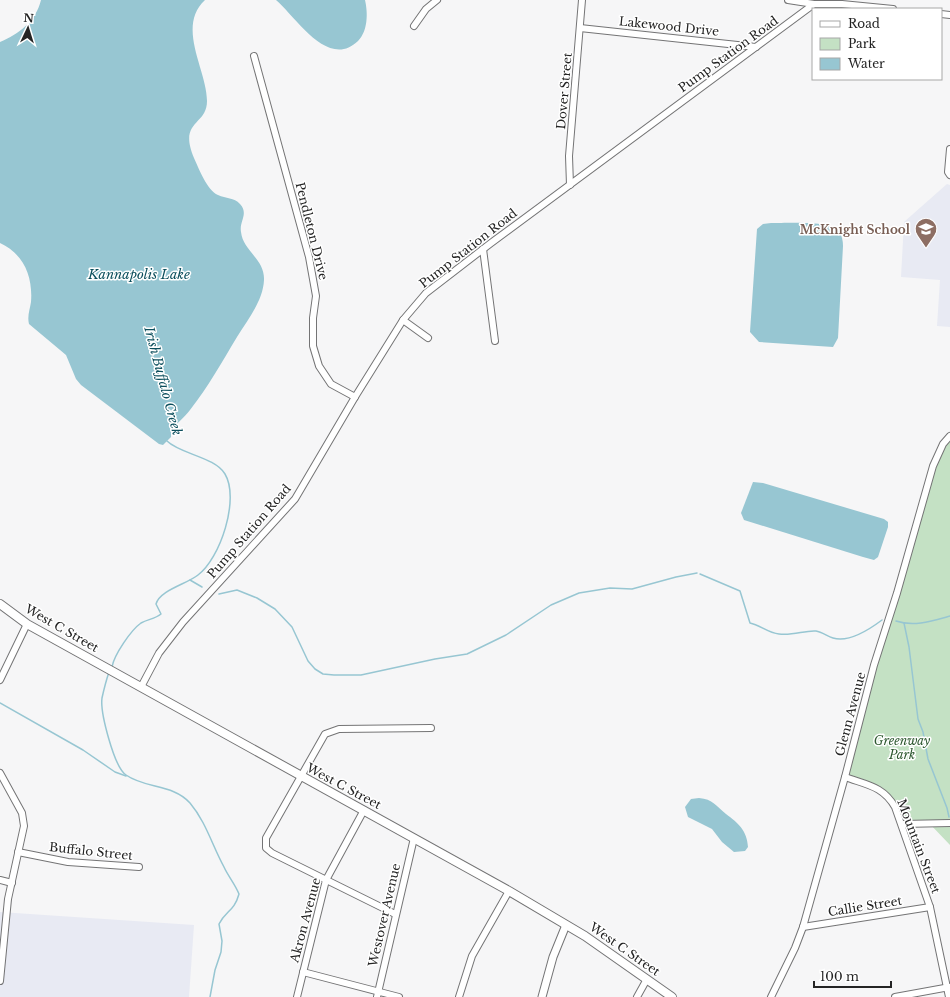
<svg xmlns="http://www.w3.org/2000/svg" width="950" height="997" viewBox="0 0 950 997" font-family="'Libre Baskerville',serif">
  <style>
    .built { fill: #e8eaf3 }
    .green { fill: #c4e1c4 }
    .water { fill: #97c6d2 }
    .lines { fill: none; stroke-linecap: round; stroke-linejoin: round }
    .stream { stroke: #97c6d2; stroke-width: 1.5 }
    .minor-casing { stroke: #747475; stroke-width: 8 }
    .tertiary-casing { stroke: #747475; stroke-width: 9 }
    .secondary-casing { stroke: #747475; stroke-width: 10 }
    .minor { stroke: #fff; stroke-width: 6 }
    .tertiary { stroke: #fff; stroke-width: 7 }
    .secondary { stroke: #fff; stroke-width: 8 }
    .labels { text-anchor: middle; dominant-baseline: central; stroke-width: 3; stroke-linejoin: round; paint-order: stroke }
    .street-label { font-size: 12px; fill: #242424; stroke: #fff }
    .education-label { font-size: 12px; font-weight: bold; fill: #785e54; stroke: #fff; text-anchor: end }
    .park-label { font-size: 12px; font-style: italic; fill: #2d582f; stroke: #fff }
    .water-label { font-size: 13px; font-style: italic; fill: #0b4e5c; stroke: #fff }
  </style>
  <rect width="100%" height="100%" fill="#f6f6f7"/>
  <g class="built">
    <path d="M947,184L950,185V327L937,326L940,280L901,277L904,222Z"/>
    <path d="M0,912L194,925L189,997H0Z"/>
  </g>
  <path class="green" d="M950,436V845L929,823L902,824C887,788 881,790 845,777L933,466Z"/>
  <g class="water">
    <path d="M41,0H205C176,27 207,70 207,101C207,126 178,120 194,158C199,169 207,190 218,195C226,199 234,197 240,204C249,214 239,221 241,232C243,251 265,259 264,280C263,301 248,319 237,337C222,362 208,387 190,410C185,417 177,423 171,430V437L163,445L159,444L81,385L76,379L66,355L29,324C27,316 30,309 31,302C33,277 24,254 0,243V42C19,34 36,21 41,0Z"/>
    <path d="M276,0H365C368,13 368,31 358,41C328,70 296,17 276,0Z"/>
    <path d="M771,223C786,223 829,220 839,231C842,236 843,241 843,246L838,338L833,347L759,342L750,332L757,229L763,224Z"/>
    <path d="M753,482L763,483L884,519L888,522V527L878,557L874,560L863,557L744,520L741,513Z"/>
    <path d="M699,798C713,799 716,806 726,814C738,823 747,830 748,847L745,851L734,852L722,842L712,829L688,817L685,807L691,799Z"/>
  </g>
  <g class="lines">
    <g class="stream">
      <path d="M700,574L740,591L750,623C760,625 768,633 779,634C793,636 805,630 816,631C822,632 827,636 833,638C849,643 870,629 882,620"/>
      <path d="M190,580L202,587"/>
      <path d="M219,594L237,590L257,598L275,609L292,627L308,661L315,669L323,674L334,675H361L435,659L467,654L506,635L551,605L579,593L610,588L632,589L676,577L697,573"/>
      <path d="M896,621C914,627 932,621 950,616"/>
      <path d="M904,623L909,647L918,719L923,732L928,759L947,808L949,817"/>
      <path d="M112,667C114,655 131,630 141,623C148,619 155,619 161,614L156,604C160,590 187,584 198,575C220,559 240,499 225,474C215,457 180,454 167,441"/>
      <path d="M109,672C106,681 104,689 102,698C100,712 114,767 126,775C146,789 173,784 190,803C206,822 212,845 224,867C228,876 235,884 239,894C234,912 226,910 219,924L222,941L221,952L215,970L210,997"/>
      <path d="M0,703L83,750L115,772L126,776"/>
    </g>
    <g class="minor-casing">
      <g id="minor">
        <path d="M788,0L814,4"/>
        <path d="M941,14L950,15"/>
        <path d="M414,26L426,9L437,0"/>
        <path d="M580,28L756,47"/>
        <path d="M254,56L309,257L316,296L313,318V346L319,366L331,384L355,397"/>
        <path d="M950,149L948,172L950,175"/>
        <path d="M570,185L569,156L582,0"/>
        <path d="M483,249L495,341"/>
        <path d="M403,320L428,338"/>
        <path d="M0,680L27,624"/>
        <path d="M141,687L159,653L183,622L295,499L355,397L403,320L426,293L491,243L814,4H842L893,9"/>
        <path d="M0,773L22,813L24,826L8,899L0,981"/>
        <path d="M845,777C867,785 883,786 895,807L930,907L949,997"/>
        <path d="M902,824L950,823"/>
        <path d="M18,852L68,862L139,867"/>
        <path d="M0,880L12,883"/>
        <path d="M395,914L272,853L266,848V838L325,734L339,729L431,728"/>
        <path d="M803,927L930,907"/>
        <path d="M303,972L399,997"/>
        <path d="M297,997L326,880L364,810"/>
        <path d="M377,997L414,838"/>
        <path d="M459,997L472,956L509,891"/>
        <path d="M637,997L647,979"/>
        <path d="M771,997L795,948L803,927L845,777L874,665L897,593L933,466L943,444L950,436"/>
        <path d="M895,997L950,987"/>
      </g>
    </g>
    <g class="tertiary-casing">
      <path id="tertiary" d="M542,997L553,957L566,925"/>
    </g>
    <g class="secondary-casing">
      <path id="secondary" d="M0,604L27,624L509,891L585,936L672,997"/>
    </g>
    <use href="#minor" class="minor"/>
    <use href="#tertiary" class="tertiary"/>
    <use href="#secondary" class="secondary"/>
  </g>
  <defs>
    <g id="school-pin" transform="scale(1.15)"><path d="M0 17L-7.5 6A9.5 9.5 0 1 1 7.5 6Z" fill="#8d6e63" stroke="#fff"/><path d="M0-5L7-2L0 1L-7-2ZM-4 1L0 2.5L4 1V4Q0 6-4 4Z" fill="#fff"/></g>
  </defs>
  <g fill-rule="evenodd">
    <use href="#school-pin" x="926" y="229"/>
  </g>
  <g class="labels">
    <g class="street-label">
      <text transform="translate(669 26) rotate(6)">Lakewood Drive</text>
      <text transform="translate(728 54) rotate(-36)">Pump Station Road</text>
      <text transform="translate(564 91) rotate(-85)">Dover Street</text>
      <text transform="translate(312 231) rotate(76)">Pendleton Drive</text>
      <text transform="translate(468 248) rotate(-38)">Pump Station Road</text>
      <text transform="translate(249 531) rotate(-49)">Pump Station Road</text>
      <text transform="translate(62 628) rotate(30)">West C Street</text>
      <text transform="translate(850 714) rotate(-75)">Glenn Avenue</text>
      <text transform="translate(344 786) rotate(28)">West C Street</text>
      <text transform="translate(919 846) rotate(69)">Mountain Street</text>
      <text transform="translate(91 851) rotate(6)">Buffalo Street</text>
      <text transform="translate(865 906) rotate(-9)">Callie Street</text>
      <text transform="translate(384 915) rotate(-77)">Westover Avenue</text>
      <text transform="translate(305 920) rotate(-75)">Akron Avenue</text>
      <text transform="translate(625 949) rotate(35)">West C Street</text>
    </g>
    <g class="education-label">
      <text x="910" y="229">McKnight School</text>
    </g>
    <g class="park-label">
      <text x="902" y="740">Greenway<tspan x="902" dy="14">Park</tspan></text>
    </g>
    <g class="water-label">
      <text x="139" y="274">Kannapolis Lake</text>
      <text transform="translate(163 381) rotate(75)">Irish Buffalo Creek</text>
    </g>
  </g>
  <rect x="812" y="8" width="130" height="72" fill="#ffffff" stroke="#a7a7a7"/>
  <rect x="820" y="21" width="20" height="6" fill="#ffffff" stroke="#a7a7a7"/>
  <text x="848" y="28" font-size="12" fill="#242424">Road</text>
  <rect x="820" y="38" width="20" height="12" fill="#c4e1c4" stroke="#a7a7a7"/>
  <text x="848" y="48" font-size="12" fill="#242424">Park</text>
  <rect x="820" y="58" width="20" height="12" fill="#97c6d2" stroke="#a7a7a7"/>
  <text x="848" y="68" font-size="12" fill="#242424">Water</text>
  <g transform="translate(28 28) rotate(4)" stroke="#ffffff" stroke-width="3" paint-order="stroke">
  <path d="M0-3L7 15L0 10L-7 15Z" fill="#242424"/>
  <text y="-6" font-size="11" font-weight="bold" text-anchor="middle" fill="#242424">N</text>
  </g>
  <path d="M814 981v6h77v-6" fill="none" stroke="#242424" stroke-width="2"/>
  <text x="820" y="981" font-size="12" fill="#242424" stroke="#ffffff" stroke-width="3" paint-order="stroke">100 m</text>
</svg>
